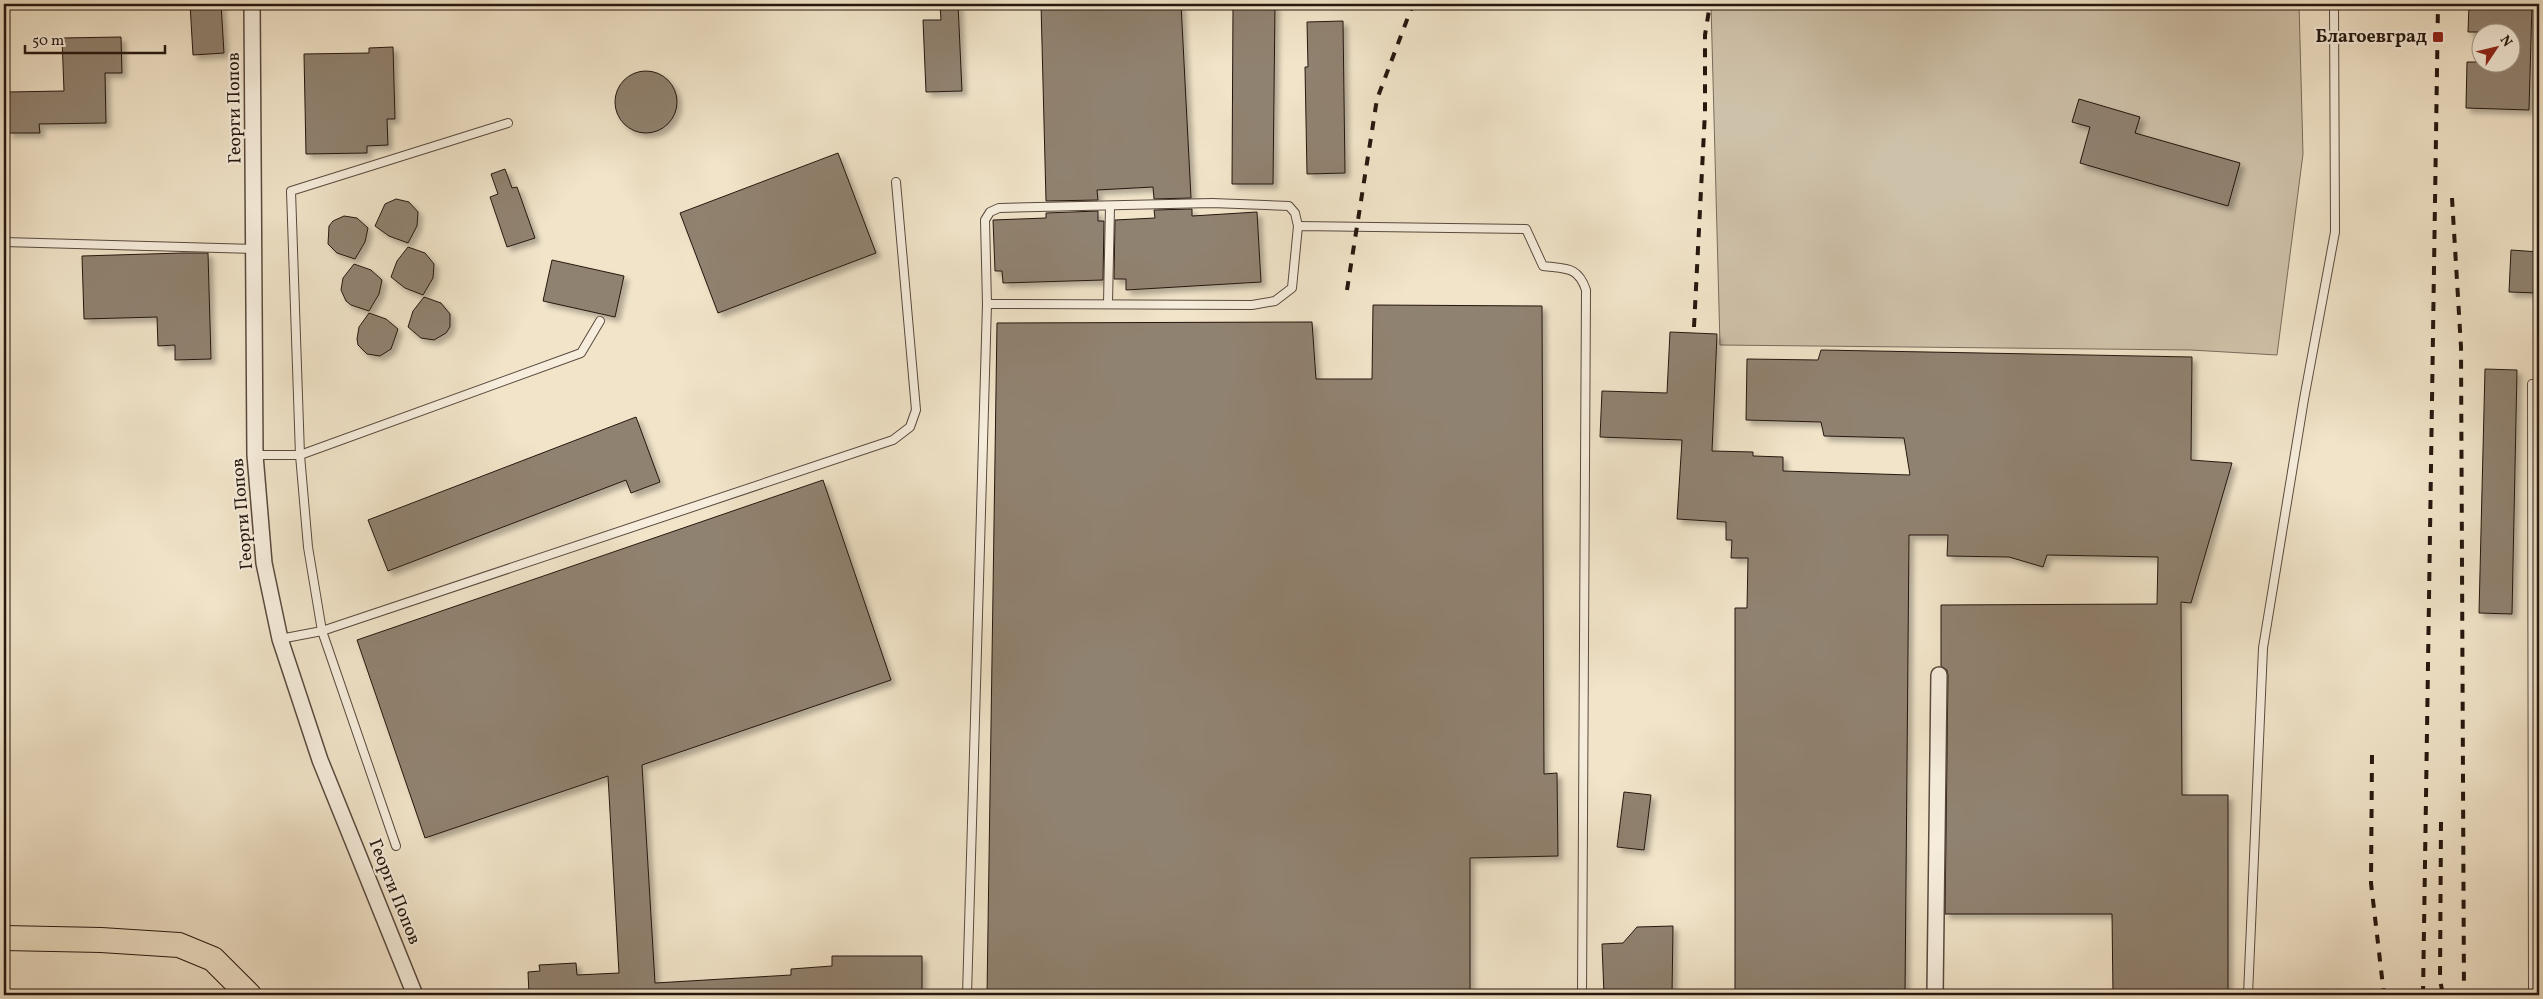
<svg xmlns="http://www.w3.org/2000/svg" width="2543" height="999" viewBox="0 0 2543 999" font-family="Vollkorn,serif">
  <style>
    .green { fill: #cec1a9; stroke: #7a6c5c }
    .building { fill: #908270; stroke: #26170f; filter: url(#shadow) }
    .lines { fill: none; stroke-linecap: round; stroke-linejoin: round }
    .lane-casing { stroke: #594a3e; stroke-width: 10 }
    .street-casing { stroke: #594a3e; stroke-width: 18 }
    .primary-casing { stroke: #26170f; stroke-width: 26 }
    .lane { stroke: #f6eddc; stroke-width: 8 }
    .street { stroke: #f6eddc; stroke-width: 15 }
    .primary { stroke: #f1e4c9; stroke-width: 24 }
    .rail { stroke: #26170f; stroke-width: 4; stroke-dasharray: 9 9; stroke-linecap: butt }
    .poi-dot { fill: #8f2418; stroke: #f6eddc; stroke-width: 2 }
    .labels { text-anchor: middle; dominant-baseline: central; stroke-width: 4.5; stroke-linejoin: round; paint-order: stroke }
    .poi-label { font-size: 18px; font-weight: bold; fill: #26170f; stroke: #f6eddc; text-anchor: end }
    .street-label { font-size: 18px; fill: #26170f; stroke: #f6eddc }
  </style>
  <defs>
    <filter id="shadow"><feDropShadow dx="4.5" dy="4.5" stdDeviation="2.5" flood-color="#0004"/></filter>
  </defs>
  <rect width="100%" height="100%" fill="#f1e4c9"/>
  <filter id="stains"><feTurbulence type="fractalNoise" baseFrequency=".004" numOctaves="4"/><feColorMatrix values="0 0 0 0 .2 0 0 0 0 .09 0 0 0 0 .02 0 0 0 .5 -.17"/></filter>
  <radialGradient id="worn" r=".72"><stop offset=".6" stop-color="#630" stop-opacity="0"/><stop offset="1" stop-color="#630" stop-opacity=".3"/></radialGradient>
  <path class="green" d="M1711,4H2299L2303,154L2277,355L2191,350L1720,345Z"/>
  <g class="building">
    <path d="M190,4H221L224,53L193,55Z"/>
    <path d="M940,4H958L962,91L926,92L923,20H941Z"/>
    <path d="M1041,4H1181L1191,198L1154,199L1153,187L1097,190L1098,200L1046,201Z"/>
    <path d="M1233,4H1275L1273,184H1232Z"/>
    <path d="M2469,4H2532L2529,110L2466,108L2467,62H2510V32H2468Z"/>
    <path d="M1343,21L1345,173L1307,174L1305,67H1308L1307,22Z"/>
    <path d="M121,37L122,73H105L106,123L39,124L40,133H8V92L64,91L62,38Z"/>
    <path d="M393,47L395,119H387L388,145L367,146V153L306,154L304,54L369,53V48Z"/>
    <circle cx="646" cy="102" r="31"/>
    <path d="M2079,99L2140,117L2135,133L2240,163L2228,206L2080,163L2090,127L2072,122Z"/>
    <path d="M838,153L876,253L718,313L680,213Z"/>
    <path d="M505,169L512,188L517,187L535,238L507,247L490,197L498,194L491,174Z"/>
    <path d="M396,199L409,202L418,212L417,226L408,243L389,236L375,226L385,204Z"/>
    <path d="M1192,209V216L1257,212L1261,282L1126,290V279H1114L1115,220L1155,218L1154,210Z"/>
    <path d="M1098,211V221H1104L1103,280L1003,283L1002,271H995L993,220L1046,218V213Z"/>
    <path d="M344,216L357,218L368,228L365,242L355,259L337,253L328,244L329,226L333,221Z"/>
    <path d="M408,247L425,253L434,264L433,278L423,295L405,288L391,277L397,261Z"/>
    <path d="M2511,250L2539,252V293L2509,292Z"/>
    <path d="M182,253H208L211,359L175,360V345L158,346L157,317L84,319L82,256Z"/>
    <path d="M552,260L624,276L615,317L543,301Z"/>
    <path d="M354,264L371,270L382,280L379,294L369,311L351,305L346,301L341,290L343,278Z"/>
    <path d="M424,297L441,303L450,314V327L446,333L434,340L421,338L408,327L413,311Z"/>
    <path d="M1373,305L1542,306L1544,774L1557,773L1558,856L1470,858V995H987L997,323L1312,322L1316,379H1372Z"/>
    <path d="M369,313L386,319L398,329L391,349L380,356L367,354L358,345L357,339L359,327Z"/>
    <path d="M1670,332L1717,334L1712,451L1753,452V456L1783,457V471L1910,475L1904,438L1824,436L1821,422L1746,420L1747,359L1818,360L1821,350L2192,357L2191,460L2232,463L2191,603L2181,602L2182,795H2228V995H2113L2112,914H1945L1948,675L1947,670L1941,666V605L2157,604L2158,557L2047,555L2043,567L2009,557L1947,556L1948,535H1909L1905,995H1735V608H1747L1748,558H1731L1732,540H1726V522L1677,519L1682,440L1600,437L1602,391L1667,393Z"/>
    <path d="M2485,369L2517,370L2512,614L2479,613Z"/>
    <path d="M636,417L660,482L631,493L626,480L388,571L368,520Z"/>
    <path d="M823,480L891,680L642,765L655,983L791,975V969L832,966V956H922V995H529L528,972L540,971L539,965L576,963L577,975L619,973L608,776L425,838L357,640Z"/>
    <path d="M1624,792L1651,795L1644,850L1617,847Z"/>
    <path d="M1673,926L1672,995H1604L1602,944L1623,943L1637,927Z"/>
  </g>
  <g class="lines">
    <g class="lane-casing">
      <g id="lane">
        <path d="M4,242L255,249"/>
        <path d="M1108,303L1110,207"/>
        <path d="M987,304L985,220L990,212L999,208L1212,203L1289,206L1295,213L1298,226"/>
        <path d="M2532,384L2533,995"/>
        <path d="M255,455H300L291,191L508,123"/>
        <path d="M280,639L322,631L308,547L300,455L581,353L600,321"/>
        <path d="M396,846L322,631L893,440L910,427L916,410L896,182"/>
        <path d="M967,995L987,304L1252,305L1275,301L1292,288L1298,226L1526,229L1543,266C1566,269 1578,266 1586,290L1582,995"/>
        <path d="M2248,995L2263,648L2304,399L2335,232L2334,4"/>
      </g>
    </g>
    <g class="street-casing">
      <g id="street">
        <path d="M252,4L255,455L264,563L280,639L320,760L415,995"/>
        <path d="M1935,995L1939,675"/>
      </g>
    </g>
    <g class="primary-casing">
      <path id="primary" d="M4,938L101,940L179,945L213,959L249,995"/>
    </g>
    <use href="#lane" class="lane"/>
    <use href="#street" class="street"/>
    <use href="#primary" class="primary"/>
    <g class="rail">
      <path d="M2452,198L2461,347L2464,995"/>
      <path d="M1347,290L1377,99L1413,4"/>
      <path d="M1694,327L1705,112V35L1710,4"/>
      <path d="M2372,755L2371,883L2384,995"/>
      <path d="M2441,822L2440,980L2443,995"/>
      <path d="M2423,995L2438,4"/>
    </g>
  </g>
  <rect class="poi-dot" x="2432" y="31" width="12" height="12" rx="2.5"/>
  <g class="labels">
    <g class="poi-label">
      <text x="2427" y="37">Благоевград</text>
    </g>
    <g class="street-label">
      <text transform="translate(235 108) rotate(-91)">Георги Попов</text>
      <text transform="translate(243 514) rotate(-95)">Георги Попов</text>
      <text transform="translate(394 892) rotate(68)">Георги Попов</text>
    </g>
  </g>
  <rect width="2543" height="999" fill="none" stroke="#f1e4c9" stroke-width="20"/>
  <rect x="5" y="5" width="2533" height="989" fill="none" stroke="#26170f" stroke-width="2.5"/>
  <rect x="10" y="10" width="2523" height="979" fill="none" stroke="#26170f"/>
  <g transform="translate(2496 48) rotate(55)"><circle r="24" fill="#f6eddc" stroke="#a3978a"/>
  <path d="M0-4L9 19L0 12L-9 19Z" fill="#8f2418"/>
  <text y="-8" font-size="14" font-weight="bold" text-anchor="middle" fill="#26170f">N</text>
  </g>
  <path d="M25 45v8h140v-8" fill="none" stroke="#26170f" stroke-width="2.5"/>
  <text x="32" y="45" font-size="15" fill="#26170f" stroke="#f6eddc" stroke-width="4" paint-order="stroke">50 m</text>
  <rect width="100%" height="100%" filter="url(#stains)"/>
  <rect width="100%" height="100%" fill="url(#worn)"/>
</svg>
